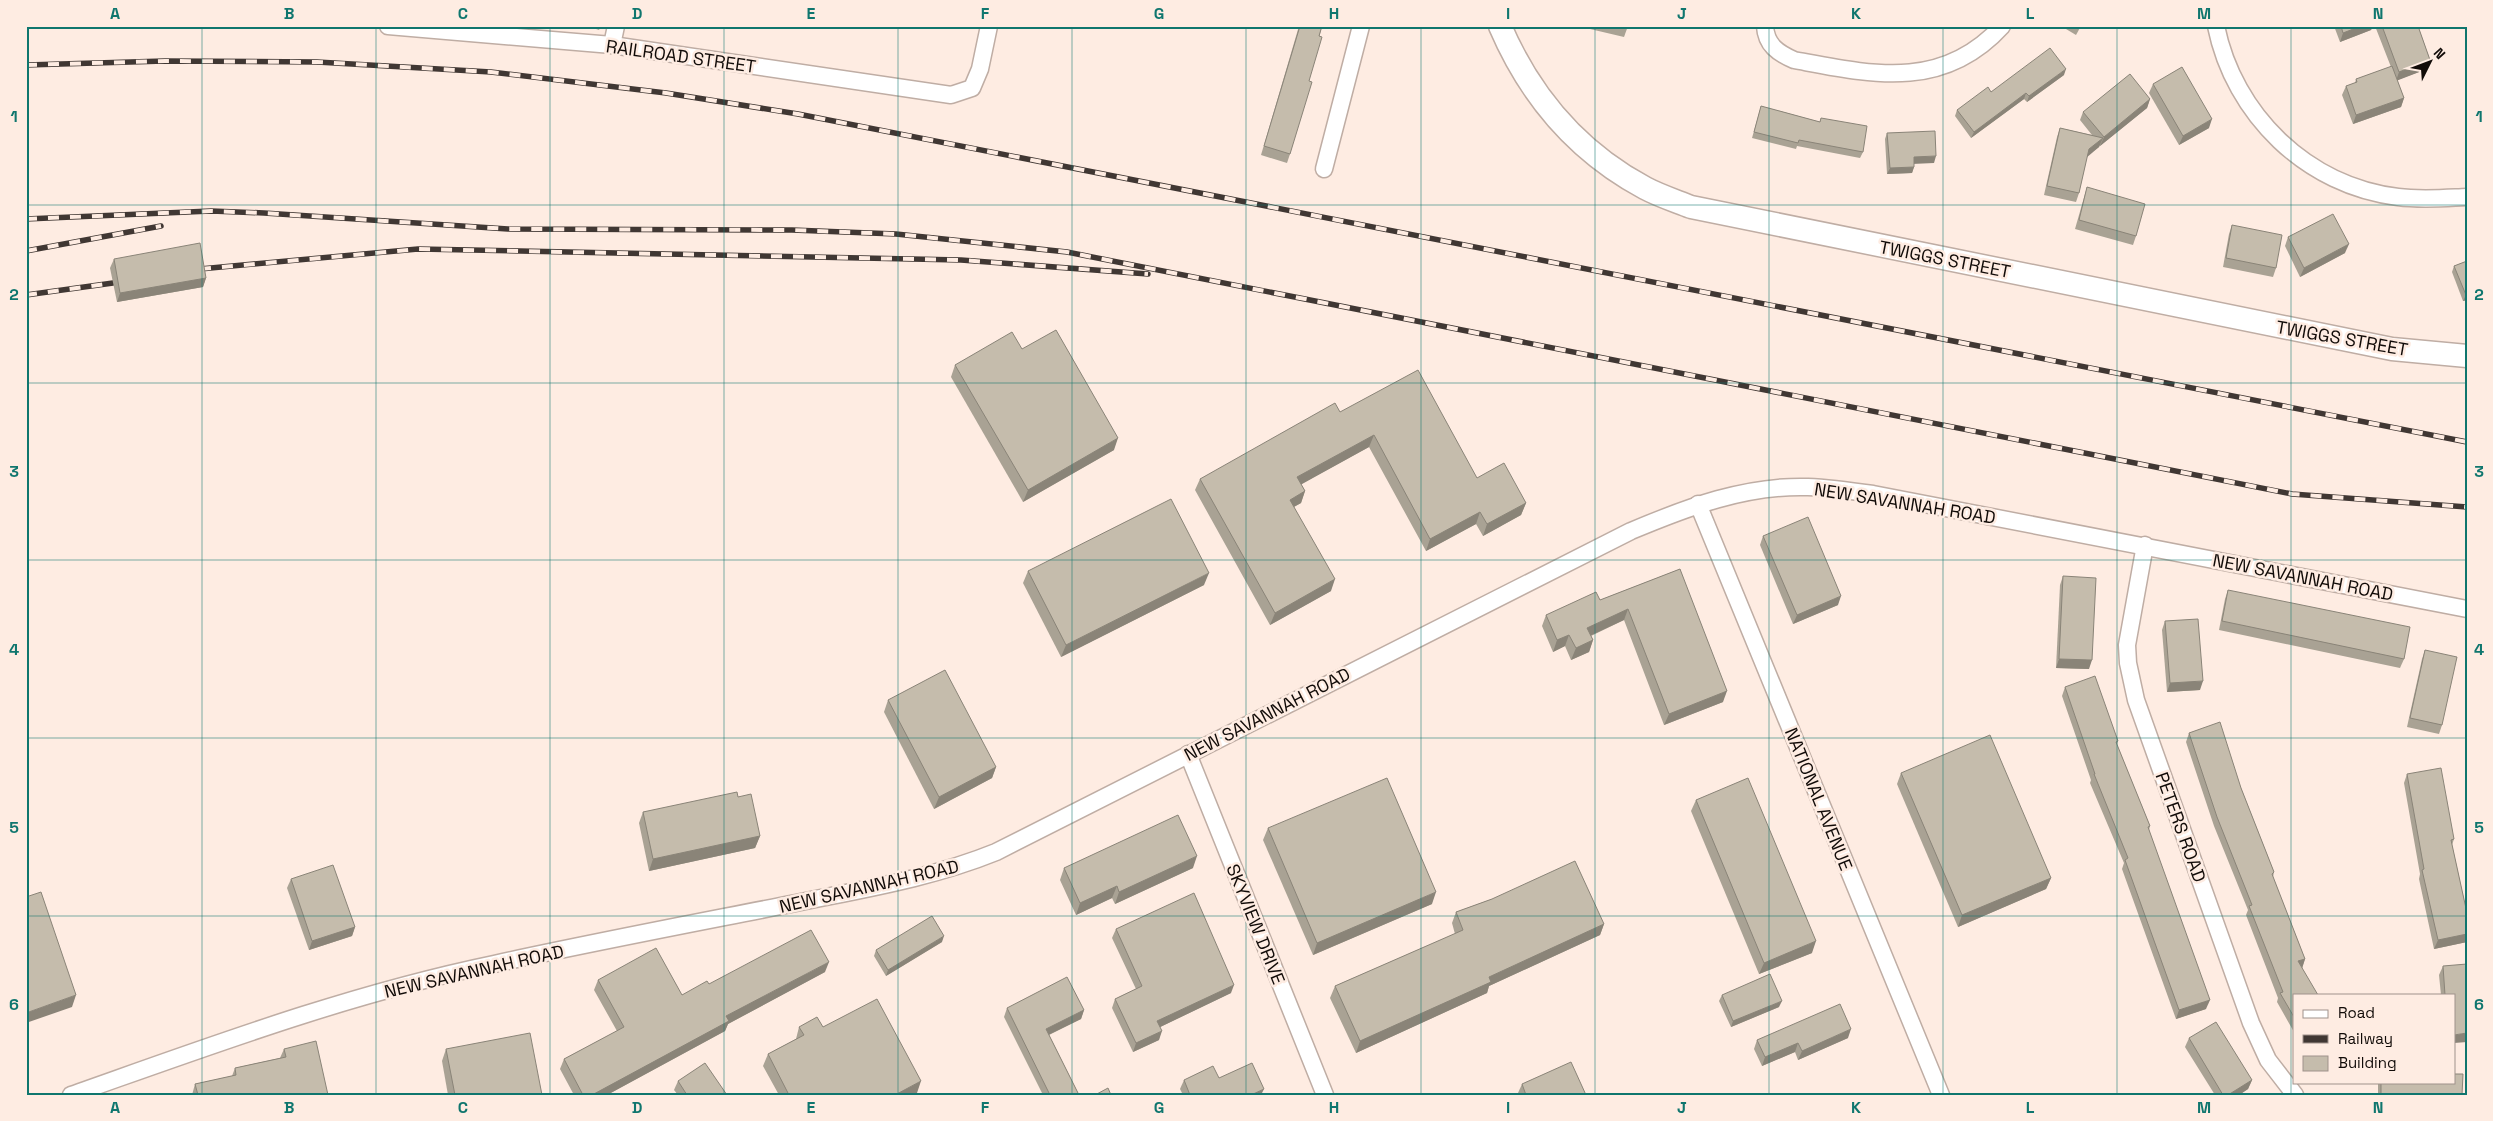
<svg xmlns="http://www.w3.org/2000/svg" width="2493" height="1121" viewBox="0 0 2493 1121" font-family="'Space Grotesk',sans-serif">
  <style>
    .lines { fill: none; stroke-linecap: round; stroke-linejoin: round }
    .minor-casing { stroke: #bfada4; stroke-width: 19 }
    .secondary-casing { stroke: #bfada4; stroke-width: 25 }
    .minor { stroke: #fff; stroke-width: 16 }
    .secondary { stroke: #fff; stroke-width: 22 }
    .rail-casing { stroke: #403733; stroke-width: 5.5 }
    .rail { stroke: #feece2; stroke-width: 4; stroke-dasharray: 11; stroke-linecap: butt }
    .wall { fill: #a9a294 }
    .shaded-wall { fill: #8a8478 }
    .building { fill: #c5bcac; stroke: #8a8478 }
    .grid { fill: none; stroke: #0f766e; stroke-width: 1; stroke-opacity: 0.55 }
    .labels { text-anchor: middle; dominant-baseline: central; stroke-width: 5; stroke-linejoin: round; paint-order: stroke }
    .street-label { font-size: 18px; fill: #110b08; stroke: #feece2 }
    .neatline { fill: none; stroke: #0f766e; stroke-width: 2 }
    .grid-label { font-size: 16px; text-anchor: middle; font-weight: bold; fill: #0f766e }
  </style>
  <rect width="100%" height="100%" fill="#feece2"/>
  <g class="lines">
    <g class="minor-casing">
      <g id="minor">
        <path d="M388,26L612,45L951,95L972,88L980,69L989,26"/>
        <path d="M1765,26C1766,45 1778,53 1794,60C1870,74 1942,92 2002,26"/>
        <path d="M2216,26C2234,115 2307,186 2398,197C2421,200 2444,198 2467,197"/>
        <path d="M612,45L616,26"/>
        <path d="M1324,169L1361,26"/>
        <path d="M1698,504L1941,1095"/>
        <path d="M2145,545L2127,645L2128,663L2136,700L2251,1023L2268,1060L2295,1095"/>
        <path d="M1188,754L1325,1095"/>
        <path d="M71,1095C210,1046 349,994 494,964C594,942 695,923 796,903C864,889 932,878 996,852L1631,531C1688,507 1746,485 1808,487C1830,488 1852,491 1873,494L2467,609"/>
      </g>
    </g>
    <g class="secondary-casing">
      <path id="secondary" d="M1500,26C1530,96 1578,152 1645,188C1660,196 1676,201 1691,207L2392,349L2467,356"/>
    </g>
    <use href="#minor" class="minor"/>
    <use href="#secondary" class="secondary"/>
    <g class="rail-casing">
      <g id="rail">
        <path d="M26,65L165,61L317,62L491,72L666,93L798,114L2467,442"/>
        <path d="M26,219L211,211L264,213L508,229L792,230L896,234L1067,252L2292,494L2467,507"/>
        <path d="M26,251L161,226"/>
        <path d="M200,269L418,249L961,260L1148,274"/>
        <path d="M26,295L113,283"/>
      </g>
    </g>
    <use href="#rail" class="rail"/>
  </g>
  <g class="wall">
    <path d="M587,26H601L599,30Z"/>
    <path d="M1299,26H1322L1290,154L1287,163L1261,155Z"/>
    <path d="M1591,26H1628L1624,37L1590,29Z"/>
    <path d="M2061,26H2081L2076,35Z"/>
    <path d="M2334,26H2373L2371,30L2340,42Z"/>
    <path d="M2375,26H2418L2430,60L2427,69L2397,80L2404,98L2401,107L2353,124L2342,95L2346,86L2355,83L2356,79L2391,67Z"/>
    <path d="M2064,75L2027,102L2024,99L1971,138L1955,116L1957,110L1991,92Z"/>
    <path d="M2153,84L2209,128L2179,145L2149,93Z"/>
    <path d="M2150,99L2147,108L2100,146V145L2099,147L2087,156L2079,193L2076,202L2044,195L2057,137L2060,128L2092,135L2080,120L2083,112Z"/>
    <path d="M1761,106L1820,122L1821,118L1863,152L1860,158L1797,146L1796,149L1752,138Z"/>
    <path d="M1887,133L1934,163H1914V167L1912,173L1887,174L1885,139Z"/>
    <path d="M2087,187L2136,236L2133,245L2075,229Z"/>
    <path d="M2232,225L2276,268L2273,277L2223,267L2229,234Z"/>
    <path d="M2288,237L2345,253L2300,277L2285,246Z"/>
    <path d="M114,259L206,278L203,287L117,302L110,268Z"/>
    <path d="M2467,261V300L2463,301L2452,272L2454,266Z"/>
    <path d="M1022,349L1114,450L1023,502L951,377L955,365Z"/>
    <path d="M1340,412L1477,478L1526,503L1521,515L1483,536L1476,524L1426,551L1369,447L1301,484L1305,491L1301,503L1294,507L1331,591L1270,625L1195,490L1200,479Z"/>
    <path d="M1763,536L1838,605L1793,624L1760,545Z"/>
    <path d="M1680,569L1723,702L1664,725L1624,620L1591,636L1593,640L1589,652L1571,660L1565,646L1553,652L1542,626L1546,615L1600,600Z"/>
    <path d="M1028,571L1204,585L1061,657L1023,583Z"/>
    <path d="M2063,576L2089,669L2056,668L2060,585Z"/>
    <path d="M2228,590L2404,659L2400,668L2219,630L2225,599Z"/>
    <path d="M2165,621L2200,690L2167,692L2162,630Z"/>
    <path d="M2425,650L2442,725L2439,734L2407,727L2422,659Z"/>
    <path d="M2065,687L2118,741L2117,745L2150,826L2149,830L2206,1009L2176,1019L2122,869L2124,863L2090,783L2091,780L2062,696Z"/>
    <path d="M888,700L996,767L992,778L934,809L884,712Z"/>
    <path d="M2189,733L2241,788L2274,872L2273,877L2305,959L2294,995V1032L2277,1002L2278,998L2246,915L2248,910L2214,826L2186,742Z"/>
    <path d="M1901,773L2051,878L2046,889L1958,927L1897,784Z"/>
    <path d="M2407,774L2454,839L2452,845L2467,913V942L2434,949L2419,879L2420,874L2404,783Z"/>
    <path d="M738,797L760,836L755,848L649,871L639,823L643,812Z"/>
    <path d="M1696,800L1812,953L1759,974L1691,811Z"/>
    <path d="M1268,828L1432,904L1313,955L1263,840Z"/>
    <path d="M1064,868H1193L1115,904L1112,898L1076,915L1060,880Z"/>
    <path d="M291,879L355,927L352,936L309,950L287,888Z"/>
    <path d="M1492,899L1604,924L1600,935L1489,986L1487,993L1356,1053L1330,998L1335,986L1455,934L1452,923L1456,912Z"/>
    <path d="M1116,929L1231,993L1160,1027L1159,1040L1133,1052L1112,1008L1115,999L1136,989L1112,938Z"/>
    <path d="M942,942L886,976L874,956L876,950Z"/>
    <path d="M2443,966L2454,995H2441L2439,975Z"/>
    <path d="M825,972L728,1024L725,1031L607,1095H574L560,1069L564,1059L617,1031L594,990L598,980L682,995L709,984Z"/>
    <path d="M1722,995L1779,1007L1731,1027L1719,1001Z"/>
    <path d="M1007,1008L1084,1010L1081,1019L1049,1035L1079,1095H1043L1004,1017Z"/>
    <path d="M799,1027H823L917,1093L912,1095H779L763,1066L768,1054L796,1039Z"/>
    <path d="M1848,1038L1798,1060L1795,1052L1762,1066L1754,1049L1757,1040Z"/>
    <path d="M2189,1038L2252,1080L2248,1089L2239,1095H2215L2185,1047Z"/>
    <path d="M284,1049L328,1095H192L195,1084L232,1076L235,1068L280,1058Z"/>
    <path d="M446,1049L542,1095H448L442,1061Z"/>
    <path d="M1219,1078L1261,1095H1183L1180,1089L1184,1080Z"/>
    <path d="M678,1081L727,1095H678L674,1090Z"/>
    <path d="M2378,1082H2454L2462,1095H2378Z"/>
    <path d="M1522,1084L1586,1095H1519L1518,1093Z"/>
  </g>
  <g class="shaded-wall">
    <path d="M2361,26H2373L2371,30L2340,42L2343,33Z"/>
    <path d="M2430,60L2427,69L2396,81L2399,72Z"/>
    <path d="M2066,69L2064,75L2027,102L2029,96Z"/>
    <path d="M2026,93L2024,99L1971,138L1974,132Z"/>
    <path d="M2404,98L2401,107L2353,124L2356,115Z"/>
    <path d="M2150,99L2147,108L2100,146L2104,137Z"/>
    <path d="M2212,119L2209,128L2179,145L2183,136Z"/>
    <path d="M2103,138L2099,147L2086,158L2089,149Z"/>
    <path d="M1936,156L1934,163L1912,164L1914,157Z"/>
    <path d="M1914,167L1912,173L1887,174L1890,168Z"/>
    <path d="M2349,244L2345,253L2300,277L2304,268Z"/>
    <path d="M206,278L203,287L117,302L120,293Z"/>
    <path d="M2467,294V300L2463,301L2466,295Z"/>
    <path d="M1374,435L1369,447L1293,489L1297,477Z"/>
    <path d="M1118,438L1114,450L1023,502L1028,490Z"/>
    <path d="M1305,491L1301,503L1286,511L1290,500Z"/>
    <path d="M1526,503L1521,515L1483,536L1487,524Z"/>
    <path d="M1480,512L1476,524L1426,551L1430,539Z"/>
    <path d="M1209,573L1204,585L1061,657L1066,645Z"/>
    <path d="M1335,579L1331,591L1270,625L1275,613Z"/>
    <path d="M1841,596L1838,605L1793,624L1797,615Z"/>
    <path d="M1628,609L1624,620L1583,639L1587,628Z"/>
    <path d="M1569,635L1565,646L1553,652L1557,640Z"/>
    <path d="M1593,640L1589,652L1571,660L1576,648Z"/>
    <path d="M2059,659L2092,660L2089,669L2056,668Z"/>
    <path d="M2203,681L2200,690L2167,692L2170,683Z"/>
    <path d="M1727,691L1723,702L1664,725L1669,714Z"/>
    <path d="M996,767L992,778L934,809L939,797Z"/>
    <path d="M760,836L755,848L649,871L653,859Z"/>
    <path d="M1197,856L1193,868L1115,904L1119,892Z"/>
    <path d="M2051,878L2046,889L1958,927L1962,915Z"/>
    <path d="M1117,886L1112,898L1076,915L1080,903Z"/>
    <path d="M1436,892L1432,904L1313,955L1317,943Z"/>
    <path d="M1604,924L1600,935L1489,986L1487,993L1356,1053L1360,1041L1489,977Z"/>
    <path d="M355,927L352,936L309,950L312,941Z"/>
    <path d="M2467,934V942L2434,949L2438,940Z"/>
    <path d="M944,936L942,942L886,976L888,970Z"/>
    <path d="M1816,941L1812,953L1759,974L1764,963Z"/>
    <path d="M2305,959L2302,968L2298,961Z"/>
    <path d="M829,962L825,972L728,1024L725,1031L607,1095H592L726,1016Z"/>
    <path d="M1234,985L1231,993L1154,1030L1157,1021Z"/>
    <path d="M76,995L72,1007L26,1023V1013Z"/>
    <path d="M2210,1000L2206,1009L2176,1019L2179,1010Z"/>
    <path d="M1782,1001L1779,1007L1731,1027L1733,1021Z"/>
    <path d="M1084,1010L1081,1019L1042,1038L1046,1029Z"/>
    <path d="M1851,1029L1848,1038L1798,1060L1802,1051Z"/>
    <path d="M1162,1031L1159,1040L1133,1052L1136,1043Z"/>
    <path d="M2467,1033V1042L2454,1043V1035Z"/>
    <path d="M1798,1043L1795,1052L1762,1066L1765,1057Z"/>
    <path d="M2252,1080L2248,1089L2239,1095H2228Z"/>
    <path d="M921,1081L917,1093L912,1095H895Z"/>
    <path d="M1264,1089L1261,1095H1251Z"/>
  </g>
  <g class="building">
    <path d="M1300,26H1322L1319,36L1322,37L1309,81L1312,82L1290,154L1264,146Z"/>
    <path d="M2074,26H2080L2078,29Z"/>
    <path d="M2341,26H2361L2343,33Z"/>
    <path d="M2382,26H2418L2430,60L2399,72Z"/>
    <path d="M2050,48L2066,69L2029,96L2026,93L1974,132L1957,110L1988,87L1991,92Z"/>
    <path d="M2392,66L2404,98L2356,115L2346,86L2357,82L2356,79Z"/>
    <path d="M2182,67L2212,119L2183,136L2153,84Z"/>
    <path d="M2130,74L2150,99L2104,137L2083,112Z"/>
    <path d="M1761,106L1820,122L1821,118L1867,126L1863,152L1799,140L1798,143L1754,132Z"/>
    <path d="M2060,128L2103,138L2089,149L2079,193L2047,186Z"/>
    <path d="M1935,131L1936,156L1914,157V167L1890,168L1887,133Z"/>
    <path d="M2087,187L2145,204L2136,236L2079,220Z"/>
    <path d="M2333,214L2349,244L2304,268L2288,237Z"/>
    <path d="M2232,225L2282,235L2276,268L2226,258Z"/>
    <path d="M200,243L206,278L120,293L114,259Z"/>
    <path d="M2467,261V294L2466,295L2454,266Z"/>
    <path d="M1056,330L1118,438L1028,490L955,365L1012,332L1022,349Z"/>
    <path d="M1418,370L1477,478L1504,463L1526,503L1487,524L1480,512L1430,539L1374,435L1297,477L1305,491L1290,500L1335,579L1275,613L1200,479L1335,403L1340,412Z"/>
    <path d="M1171,499L1209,573L1066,645L1028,571Z"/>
    <path d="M1808,517L1841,596L1797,615L1763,536Z"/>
    <path d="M1680,569L1727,691L1669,714L1628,609L1587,628L1593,640L1576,648L1569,635L1557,640L1546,615L1596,592L1600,600Z"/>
    <path d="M2063,576L2096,578L2092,660L2059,659Z"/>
    <path d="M2228,590L2410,627L2404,659L2222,621Z"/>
    <path d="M2198,619L2203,681L2170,683L2165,621Z"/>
    <path d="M2425,650L2457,657L2442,725L2410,718Z"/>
    <path d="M945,670L996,767L939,797L888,700Z"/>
    <path d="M2095,676L2118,741L2116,742L2150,826L2148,827L2210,1000L2179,1010L2125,860L2128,858L2094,774H2095L2065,687Z"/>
    <path d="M2220,722L2241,788L2274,872L2272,874L2305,959L2298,961L2318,995H2294V1017L2280,993L2283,992L2249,906L2252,905L2217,817L2189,733Z"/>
    <path d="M1990,735L2051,878L1962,915L1901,773Z"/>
    <path d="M2441,768L2454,839L2451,840L2467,913V934L2438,940L2422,870L2424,869L2407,774Z"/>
    <path d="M1387,778L1436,892L1317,943L1268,828Z"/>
    <path d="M1748,778L1816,941L1764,963L1696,800Z"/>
    <path d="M737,792L738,797L751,794L760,836L653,859L643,812Z"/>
    <path d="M1178,815L1197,856L1119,892L1117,886L1080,903L1064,868Z"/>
    <path d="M1575,861L1604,924L1489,977L1491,982L1360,1041L1335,986L1463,930L1456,912L1492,899Z"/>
    <path d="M333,865L355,927L312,941L291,879Z"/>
    <path d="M41,892L76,995L26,1013V897Z"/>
    <path d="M1194,893L1234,985L1157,1021L1162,1031L1136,1043L1115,999L1142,986L1116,929Z"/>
    <path d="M932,916L944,936L888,970L876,950Z"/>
    <path d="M811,930L829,962L726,1016L729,1021L592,1095H583L564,1059L624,1027L598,980L656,948L682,995L707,981L709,984Z"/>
    <path d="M2467,964V1033L2454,1035V995H2445L2443,966Z"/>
    <path d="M1770,974L1782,1001L1733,1021L1722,995Z"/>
    <path d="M1067,977L1084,1010L1046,1029L1079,1095H1050L1007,1008Z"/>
    <path d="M877,999L921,1081L895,1095H789L768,1054L804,1035L799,1027L817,1017L823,1027Z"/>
    <path d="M1840,1004L1851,1029L1802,1051L1798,1043L1765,1057L1757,1040Z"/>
    <path d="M2216,1022L2252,1080L2228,1095H2223L2189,1038Z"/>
    <path d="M530,1033L542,1095H455L446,1049Z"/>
    <path d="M316,1041L328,1095H198L195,1084L236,1075L235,1068L286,1057L284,1049Z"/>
    <path d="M1571,1062L1586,1095H1526L1522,1084Z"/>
    <path d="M705,1063L727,1095H687L678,1081Z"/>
    <path d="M1252,1063L1264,1089L1251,1095H1190L1184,1080L1213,1066L1219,1078Z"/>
    <path d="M2454,1074H2463L2462,1095H2381V1082H2454Z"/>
    <path d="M1108,1088L1111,1095H1095Z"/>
  </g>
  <path class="grid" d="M202,26V1095M376,26V1095M550,26V1095M724,26V1095M898,26V1095M1072,26V1095M1246,26V1095M1421,26V1095M1595,26V1095M1769,26V1095M1943,26V1095M2117,26V1095M2291,26V1095M26,205H2467M26,383H2467M26,560H2467M26,738H2467M26,916H2467"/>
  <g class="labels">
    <g class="street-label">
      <text transform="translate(681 56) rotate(8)">RAILROAD STREET</text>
      <text transform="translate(1945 259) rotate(11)">TWIGGS STREET</text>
      <text transform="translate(2342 338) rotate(10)">TWIGGS STREET</text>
      <text transform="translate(1905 503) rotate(9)">NEW SAVANNAH ROAD</text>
      <text transform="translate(2303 577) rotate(11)">NEW SAVANNAH ROAD</text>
      <text transform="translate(1267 714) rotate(-27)">NEW SAVANNAH ROAD</text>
      <text transform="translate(1819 799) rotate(68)">NATIONAL AVENUE</text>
      <text transform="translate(2181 827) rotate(70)">PETERS ROAD</text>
      <text transform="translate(869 886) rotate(-13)">NEW SAVANNAH ROAD</text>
      <text transform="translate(1256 924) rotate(68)">SKYVIEW DRIVE</text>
      <text transform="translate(474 971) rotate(-13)">NEW SAVANNAH ROAD</text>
    </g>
  </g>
  <rect width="2493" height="1121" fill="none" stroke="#feece2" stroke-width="55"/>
  <rect x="2293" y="994" width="162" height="90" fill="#feece2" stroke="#9f928b"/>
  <rect x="2303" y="1010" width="25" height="8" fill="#ffffff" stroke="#9f928b"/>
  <text x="2338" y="1018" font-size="15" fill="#110b08">Road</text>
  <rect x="2303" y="1035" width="25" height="8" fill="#403733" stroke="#9f928b"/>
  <text x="2338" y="1044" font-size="15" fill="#110b08">Railway</text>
  <rect x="2303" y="1056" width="25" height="15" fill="#c5bcac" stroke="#9f928b"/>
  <text x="2338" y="1068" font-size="15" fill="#110b08">Building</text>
  <g transform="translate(2430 62) rotate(48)" stroke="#feece2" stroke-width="4" paint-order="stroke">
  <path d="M0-4L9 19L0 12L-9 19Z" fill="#110b08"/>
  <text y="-8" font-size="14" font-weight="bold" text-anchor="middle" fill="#110b08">N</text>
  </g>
  <rect x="28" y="28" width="2438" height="1066" class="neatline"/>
  <g class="grid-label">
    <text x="115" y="19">A</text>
    <text x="289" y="19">B</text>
    <text x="463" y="19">C</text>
    <text x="637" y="19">D</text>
    <text x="811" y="19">E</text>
    <text x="985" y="19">F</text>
    <text x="1159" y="19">G</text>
    <text x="1334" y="19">H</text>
    <text x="1508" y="19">I</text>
    <text x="1682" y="19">J</text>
    <text x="1856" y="19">K</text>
    <text x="2030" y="19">L</text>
    <text x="2204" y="19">M</text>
    <text x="2378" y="19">N</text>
    <text x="14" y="122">1</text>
    <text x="2479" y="122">1</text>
    <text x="14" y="300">2</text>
    <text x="2479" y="300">2</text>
    <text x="14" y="477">3</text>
    <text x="2479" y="477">3</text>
    <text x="14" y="655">4</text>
    <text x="2479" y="655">4</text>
    <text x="14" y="833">5</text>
    <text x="2479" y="833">5</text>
    <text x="14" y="1010">6</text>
    <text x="2479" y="1010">6</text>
    <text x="115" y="1113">A</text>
    <text x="289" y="1113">B</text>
    <text x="463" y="1113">C</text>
    <text x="637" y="1113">D</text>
    <text x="811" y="1113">E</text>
    <text x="985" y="1113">F</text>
    <text x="1159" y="1113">G</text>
    <text x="1334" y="1113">H</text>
    <text x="1508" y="1113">I</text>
    <text x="1682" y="1113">J</text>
    <text x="1856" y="1113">K</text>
    <text x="2030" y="1113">L</text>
    <text x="2204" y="1113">M</text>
    <text x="2378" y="1113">N</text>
  </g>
</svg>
